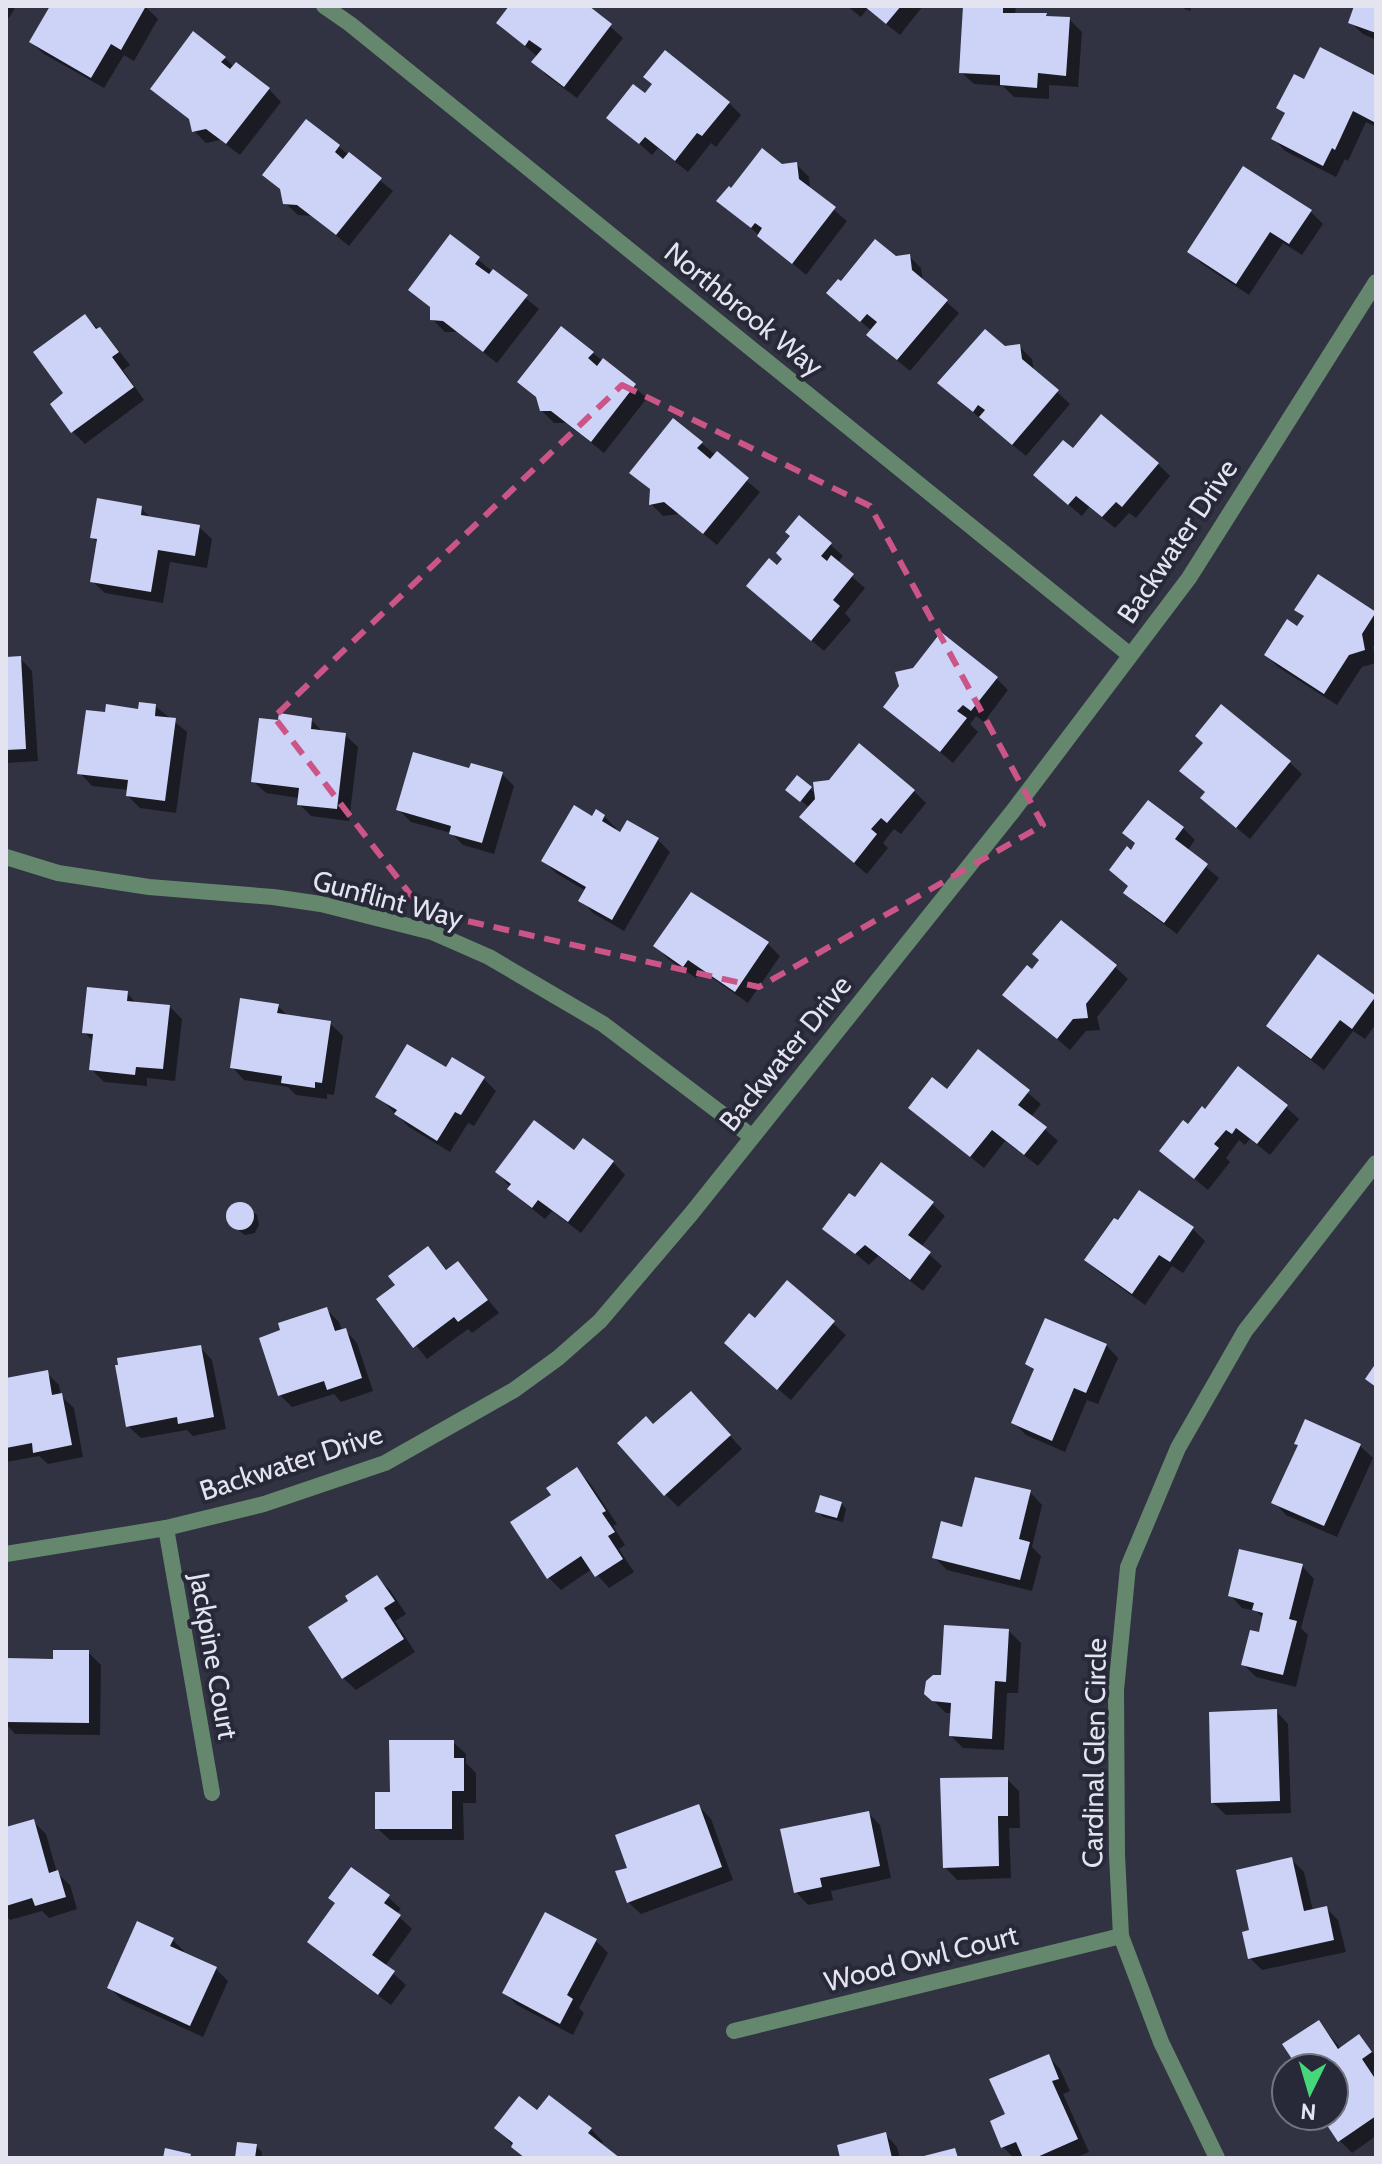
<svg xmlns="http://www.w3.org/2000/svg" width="1382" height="2164" viewBox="0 0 1382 2164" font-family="Cabin,sans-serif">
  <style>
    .shadow { fill: #0007 }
    .building { fill: #cdd2f7 }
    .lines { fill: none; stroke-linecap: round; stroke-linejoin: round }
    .street { stroke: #65876d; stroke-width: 16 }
    .marked { fill: none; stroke: #cc5587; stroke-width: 6; stroke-dasharray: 16 10; stroke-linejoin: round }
    .labels { text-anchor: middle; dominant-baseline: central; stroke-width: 8; stroke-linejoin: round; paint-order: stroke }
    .street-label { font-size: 28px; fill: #e3e4ef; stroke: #272938 }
  </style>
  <rect width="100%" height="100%" fill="#313342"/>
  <g class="shadow">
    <path d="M6,6H16L9,18L6,16Z"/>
    <path d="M52,6H145L158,19L134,61L124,55L104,88L44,54L31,42Z"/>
    <path d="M512,6H587L623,38L577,98L546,75L534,62L538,57L498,23Z"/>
    <path d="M847,6H923L900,35L867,9L861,17Z"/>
    <path d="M965,6H1016L1015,15H1046L1049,18L1069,19L1082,32L1078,87L1049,85V99L1014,97L1003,86L974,84L961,72Z"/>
    <path d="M1178,6H1192L1190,11Z"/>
    <path d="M1357,6H1376V40L1363,34L1350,22Z"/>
    <path d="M1321,50L1376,79V127L1366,122L1348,161L1345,159L1336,177L1285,151L1273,138L1286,115L1278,107L1305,82Z"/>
    <path d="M225,58L234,67L269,89L281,102L240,155L220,140L206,143L194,131L192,121L152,89Z"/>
    <path d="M645,96L729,103L741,115L716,147L711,143L688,172L658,148L652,155L609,118Z"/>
    <path d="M339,147L393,191L349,246L312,216L298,215L285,203L282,191L264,174Z"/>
    <path d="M796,164L809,177L810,190L847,221L806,275L719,201L782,167Z"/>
    <path d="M1311,212L1323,224L1302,255L1283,243L1249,295L1202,264L1190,252Z"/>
    <path d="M450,237L539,309L497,363L457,332H445L432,319V309L410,290Z"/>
    <path d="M909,256L921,268L923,282L959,313L910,371L881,347L872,331L841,305V284L895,258Z"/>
    <path d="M85,316L112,342L130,365L123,370L144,400L85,444L72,431L66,394Z"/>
    <path d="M1019,346L1032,359L1034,371L1070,404L1026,456L952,395L1005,348Z"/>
    <path d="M593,353L647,398L604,453L566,423H554L541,410L538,399L520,382Z"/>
    <path d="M701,443L760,492L717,545L679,514L663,516L651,504L652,491L632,473Z"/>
    <path d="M1073,451L1158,464L1170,476L1136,518L1129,513L1115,528L1089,507L1082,516L1048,488Z"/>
    <path d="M141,508L152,519L199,527L212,539L207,568L170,562L163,603L105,593L92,581L98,543L92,537Z"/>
    <path d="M800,518L843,556L837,564L865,588L845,613L851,620L824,651L761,598L785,559Z"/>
    <path d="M1297,610L1376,615V643L1373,647L1376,663L1362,667L1337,705L1278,667L1266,655L1298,629L1305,618Z"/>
    <path d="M20,658L32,671L38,761L6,763V659Z"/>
    <path d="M996,678L1008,690L984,722L976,716L970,724L978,732L953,763L885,706Z"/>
    <path d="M155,706L187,732L176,813L140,808L128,796L129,790L92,786L80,773L106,714L140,712Z"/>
    <path d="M311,720L323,732L345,735L358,747L349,821L311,816L299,804V798L266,793L253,781Z"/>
    <path d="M1289,762L1302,774L1250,839L1215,810L1207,794L1182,771Z"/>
    <path d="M471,771L502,774L514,786L494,854L463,845L451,833L411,822L398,809Z"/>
    <path d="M798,778L816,794L914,791L926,803L901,834L894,829L883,843L888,848L867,874L814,830L810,808L794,795Z"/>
    <path d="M604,816L617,829L615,831L621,834L658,840L670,852L624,931L593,913L581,900L586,891L556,873L544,861L593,818Z"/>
    <path d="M1183,828L1195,840L1187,851L1219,878L1177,934L1138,905L1126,892L1130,887L1111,870L1137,845L1125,833Z"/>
    <path d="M692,895L768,944L780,956L748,1003L701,970L696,978L668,959L656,946Z"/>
    <path d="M1319,956L1376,998V1024L1365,1039L1353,1031L1324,1070L1281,1038L1269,1026Z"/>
    <path d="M1115,967L1128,979L1097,1017L1100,1030L1086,1031L1070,1050L1005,995L1033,972Z"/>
    <path d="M127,993L137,1004L169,1006L182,1019L175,1081L147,1078V1086L104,1082L91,1069L94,1042L84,1032Z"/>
    <path d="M278,1006L289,1017L330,1023L343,1036L334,1095L327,1094V1099L296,1095L288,1087L244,1080L232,1067Z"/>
    <path d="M978,1052L1041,1104L1031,1117L1058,1141L1038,1166L1005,1141L984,1168L910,1108L947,1092Z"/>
    <path d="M446,1070L483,1078L496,1091L474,1126L468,1123L450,1152L409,1127L378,1096Z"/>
    <path d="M1286,1107L1299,1119L1270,1155L1250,1139L1245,1145L1239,1140L1226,1158L1230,1162L1208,1190L1161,1151L1188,1126Z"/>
    <path d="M574,1153L613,1162L625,1175L581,1233L552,1211L545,1219L522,1201L497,1172Z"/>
    <path d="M855,1200L932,1204L945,1216L921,1247L942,1266L923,1291L878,1256L869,1265L824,1228Z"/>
    <path d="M242,1204L257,1215L259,1225L255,1233L245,1235L230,1224L228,1214L233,1206Z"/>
    <path d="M1193,1229L1205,1241L1183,1273L1172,1266L1145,1305L1099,1272L1087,1260Z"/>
    <path d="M428,1248L448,1271L458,1263L499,1313L472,1333L468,1329L427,1359L379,1299L398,1285Z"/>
    <path d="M788,1283L846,1335L791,1400L739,1356L755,1321Z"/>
    <path d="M327,1310L339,1322L342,1331L345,1330L357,1343L373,1391L341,1402L334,1394L292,1407L280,1395Z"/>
    <path d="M1106,1345L1118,1358L1098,1404L1087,1400L1065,1452L1026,1435L1013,1422L1035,1371L1028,1364Z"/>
    <path d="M200,1347L212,1360L226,1429L193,1436L187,1430L141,1438L128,1426Z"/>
    <path d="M47,1373L59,1385L61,1396L74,1408L83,1457L48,1464L39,1456L6,1462V1380Z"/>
    <path d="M703,1406L742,1449L678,1507L665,1494L654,1426Z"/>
    <path d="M1360,1446L1373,1458L1337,1537L1286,1515L1274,1502Z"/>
    <path d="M577,1470L589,1482L617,1524L613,1526L625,1545L619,1549L634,1572L609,1588L592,1569L561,1590L549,1578L553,1496Z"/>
    <path d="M1030,1492L1042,1505L1032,1547L1041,1556L1032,1591L947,1570L934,1557L964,1529Z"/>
    <path d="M841,1503L846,1509L843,1522L823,1517L817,1511Z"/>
    <path d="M1302,1566L1314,1579L1301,1628L1308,1635L1296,1687L1256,1677L1243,1664L1261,1634L1264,1619L1256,1611L1242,1608L1230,1595Z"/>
    <path d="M377,1578L390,1590L406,1614L395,1621L415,1652L356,1690L343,1678L351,1602Z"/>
    <path d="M1009,1631L1021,1643L1018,1693H1007L1004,1750L963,1748L951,1736L952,1713H946L926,1693L943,1677Z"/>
    <path d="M88,1652L101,1665L100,1735L15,1734L6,1724V1660L55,1661Z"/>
    <path d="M1276,1711L1288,1724L1291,1813L1226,1815L1213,1803Z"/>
    <path d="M453,1742L466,1754V1763L476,1773V1803H463L464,1840H390L377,1828L392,1794Z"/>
    <path d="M1007,1779L1019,1791L1020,1828H1009L1011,1878L957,1880L945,1867Z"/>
    <path d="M699,1806L711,1819L733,1880L641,1914L628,1902L629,1869Z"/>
    <path d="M868,1813L880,1825L891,1878L831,1891L833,1900L808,1905L796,1892Z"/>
    <path d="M33,1821L46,1834L57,1873L70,1885L77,1909L49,1918L42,1911L10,1920L6,1916V1829Z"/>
    <path d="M1292,1860L1304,1872L1313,1911L1326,1908L1338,1920L1346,1952L1262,1970L1250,1958L1252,1931Z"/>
    <path d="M388,1897L401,1909L396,1914L412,1929L385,1966L406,1985L391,2005L322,1954L309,1942Z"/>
    <path d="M173,1940L185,1952L184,1955L215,1968L228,1981L203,2037L122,2000L110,1988Z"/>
    <path d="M596,1941L608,1953L579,2008L584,2013L573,2035L517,2005L505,1993Z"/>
    <path d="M1319,2022L1341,2049L1359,2037L1376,2056V2070L1373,2072L1376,2077V2136L1352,2153L1339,2140L1323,2116H1334V2068H1301Z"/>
    <path d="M1048,2056L1060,2069L1070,2091L1063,2094L1089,2152L1075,2158H1025L1024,2156L1014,2158L1003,2147L1007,2116Z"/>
    <path d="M537,2113L591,2129L603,2142L600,2145L617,2158H525L496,2128Z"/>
    <path d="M885,2134L897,2147L900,2158H842Z"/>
    <path d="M256,2146L262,2152L261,2158H237Z"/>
  </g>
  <g class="building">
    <path d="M50,6H146L121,50L111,44L91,78L29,42Z"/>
    <path d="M509,6H589L612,24L564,87L531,62L542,49L529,40L525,46L496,23Z"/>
    <path d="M864,6H901L886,24Z"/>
    <path d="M963,6H1003V13H1047L1046,16L1070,17L1066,76L1038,73L1037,88L1000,85V75L959,73Z"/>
    <path d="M1354,6H1376V33L1348,23Z"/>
    <path d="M193,31L226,57L221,62L230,69L236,62L270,88L226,144L206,129L192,132L189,119L150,89Z"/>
    <path d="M1320,47L1376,76L1374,122L1353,111L1335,150L1332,148L1323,166L1271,139L1285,113L1276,108L1294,74L1304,79Z"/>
    <path d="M665,50L730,102L702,136L697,133L675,161L645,137L639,144L606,118L633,84L645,93L652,84L643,77Z"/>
    <path d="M306,119L340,145L335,152L343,159L349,152L382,178L336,235L297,205L283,204L280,189L262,175Z"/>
    <path d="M762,148L782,164L797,162L799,179L836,207L792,264L757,236L762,228L755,223L751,228L716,201L729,186L731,188Z"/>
    <path d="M1243,166L1312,210L1289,244L1270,232L1236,284L1187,252Z"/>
    <path d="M450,234L480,257L475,264L489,274L493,269L528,295L483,352L443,321L430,320V307L408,290Z"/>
    <path d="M875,239L896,256L910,254L912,270L948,300L897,360L866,335L877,322L867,314L860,322L826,293L838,279L841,281Z"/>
    <path d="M85,314L96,329L100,327L119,352L112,357L134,387L71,433L50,404L63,393L33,352Z"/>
    <path d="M561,326L594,352L588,358L597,366L603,358L636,384L591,442L551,411H540L536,397L517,382Z"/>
    <path d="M985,329L1005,346L1020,344L1022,359L1059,390L1012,445L979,417L985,410L978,405L973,412L937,383Z"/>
    <path d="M1101,414L1159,463L1122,507L1116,502L1102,517L1076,496L1068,505L1033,475L1063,440L1073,448Z"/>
    <path d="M673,418L703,442L697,448L710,459L717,451L749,478L703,534L664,502L649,505L650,489L629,473Z"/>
    <path d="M97,498L142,506L141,515L200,525L195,556L158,550L151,592L90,582L97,539L90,538Z"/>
    <path d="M799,515L832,543L821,556L827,561L831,555L854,574L833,600L840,606L811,641L746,586L769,558L777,565L782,559L776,553L790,536L785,532Z"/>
    <path d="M1318,574L1376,612L1362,634L1365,650L1349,655L1324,694L1264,655L1287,619L1297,626L1304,616L1294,610Z"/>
    <path d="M941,632L998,677L971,711L963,705L957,711L967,718L940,752L883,707L899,686L895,672L913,668Z"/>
    <path d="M21,656L26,749L6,750V657Z"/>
    <path d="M139,702L156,704L155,716L176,718L165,801L126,796L128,780L77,774L86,710L105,712L106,704L138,709Z"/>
    <path d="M1221,704L1291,761L1236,828L1200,798L1205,792L1179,771L1203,743L1195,736Z"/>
    <path d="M279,713L312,718L311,729L346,733L337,809L297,805L299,788L251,782L259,718L278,720Z"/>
    <path d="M859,743L915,790L887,823L881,818L871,829L877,834L854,863L799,817L815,799L813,782L829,780Z"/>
    <path d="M413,752L469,768L471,763L503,772L482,843L449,834L451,826L396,810Z"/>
    <path d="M797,775L812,787L800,802L785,790Z"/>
    <path d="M1148,800L1184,827L1175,839L1208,864L1164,923L1123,893L1128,886L1109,870L1127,846L1131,850L1135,843L1122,833Z"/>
    <path d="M574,805L592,816L596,809L605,815L602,821L620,832L627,820L659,838L612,920L578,901L586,887L541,861Z"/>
    <path d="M691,892L769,942L735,992L688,960L683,967L653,946Z"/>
    <path d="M1061,920L1117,965L1086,1004L1088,1018L1073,1019L1057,1039L1002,995L1027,965L1032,969L1039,960L1032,954Z"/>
    <path d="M1318,954L1376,996L1352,1029L1340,1020L1311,1059L1266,1026Z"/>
    <path d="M87,987L128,991L127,1001L170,1005L163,1069L136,1067L135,1075L89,1070L93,1034L82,1033Z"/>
    <path d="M240,998L279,1004L277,1013L331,1021L322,1083L315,1082V1088L281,1083L282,1076L230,1068Z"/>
    <path d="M407,1044L446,1067L452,1057L485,1077L461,1115L455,1112L437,1141L394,1114L397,1110L375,1097Z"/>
    <path d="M978,1049L1030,1090L1018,1105L1047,1127L1024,1155L992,1130L970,1157L908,1108L932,1077L947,1089Z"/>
    <path d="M1238,1066L1288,1105L1257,1144L1236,1128L1232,1134L1226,1130L1214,1144L1219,1148L1194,1179L1159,1151L1183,1120L1188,1124L1202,1106L1205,1109Z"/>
    <path d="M534,1120L574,1150L583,1138L614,1161L568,1222L538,1200L532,1208L507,1189L511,1184L495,1172Z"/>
    <path d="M881,1162L934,1202L908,1235L931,1252L910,1280L865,1245L855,1254L822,1229L849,1193L855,1197Z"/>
    <path d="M1139,1190L1194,1227L1170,1262L1159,1255L1132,1294L1084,1260L1114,1218L1118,1220Z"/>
    <circle cx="240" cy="1216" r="14"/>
    <path d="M428,1246L446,1270L458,1261L488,1300L458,1322L454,1317L413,1348L376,1299L395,1285L388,1276Z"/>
    <path d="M787,1280L835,1321L777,1390L724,1343L749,1313L755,1318Z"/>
    <path d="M327,1307L335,1331L346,1328L362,1378L327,1390L324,1381L278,1396L259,1338L280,1330L278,1323Z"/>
    <path d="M1045,1318L1107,1344L1086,1393L1074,1388L1052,1441L1011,1423L1034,1369L1025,1364Z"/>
    <path d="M201,1345L214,1417L178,1424L177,1417L126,1427L115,1365H118L117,1358Z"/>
    <path d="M1376,1363V1387L1365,1379Z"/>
    <path d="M48,1370L52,1395L62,1393L72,1445L33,1453L32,1443L6,1448V1378Z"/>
    <path d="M691,1391L731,1435L664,1496L617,1443L646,1416L653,1424Z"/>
    <path d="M1305,1419L1361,1444L1324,1526L1271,1503L1298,1445L1294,1444Z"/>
    <path d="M577,1467L606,1511L602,1513L615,1532L608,1536L623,1559L595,1577L581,1556L547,1579L510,1522L551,1495L546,1488Z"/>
    <path d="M975,1477L1031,1490L1019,1539L1030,1542L1020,1580L932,1558L941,1521L962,1527Z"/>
    <path d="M820,1495L842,1502L837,1518L815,1512Z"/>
    <path d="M1239,1549L1303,1564L1289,1619L1297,1621L1283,1675L1241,1665L1250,1630L1259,1632L1263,1613L1252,1610L1254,1603L1228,1596Z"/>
    <path d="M377,1575L395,1601L384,1608L404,1639L342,1679L308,1627L348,1601L345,1596Z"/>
    <path d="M944,1625L1009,1629L1006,1682L995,1681L992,1739L949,1736L951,1703L932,1701L924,1694L926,1681L933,1675H941Z"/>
    <path d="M53,1650H89V1723L6,1722V1658L53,1659Z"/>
    <path d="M1277,1709L1280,1801L1211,1803L1209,1712Z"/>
    <path d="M389,1740H454V1758H464V1791H452V1829H375V1792H390Z"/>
    <path d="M1008,1777V1816H998L999,1866L943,1868L940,1778Z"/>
    <path d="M699,1804L722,1867L627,1903L615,1871L627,1868L615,1835Z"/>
    <path d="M869,1811L880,1866L820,1878L822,1887L794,1893L780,1829Z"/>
    <path d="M34,1819L49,1873L58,1870L66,1897L35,1906L32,1898L6,1906V1827Z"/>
    <path d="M1292,1857L1304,1911L1327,1906L1334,1940L1248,1959L1242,1932L1249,1930L1236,1870Z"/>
    <path d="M351,1867L390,1895L384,1903L401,1915L372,1955L395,1971L378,1995L307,1942L335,1903L328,1898Z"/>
    <path d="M545,1912L597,1939L567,1995L573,1999L560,2024L502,1993Z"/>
    <path d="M137,1921L174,1938L170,1946L217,1967L190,2026L107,1988Z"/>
    <path d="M1319,2020L1338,2049L1359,2034L1372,2052L1362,2059L1376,2080V2116L1338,2142L1321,2116H1334V2068H1298L1282,2044Z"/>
    <path d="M1049,2054L1059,2079L1052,2081L1078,2139L1035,2158H1023L1016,2142L1001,2148L990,2121L1005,2114L989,2079Z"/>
    <path d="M549,2095L592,2128L588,2133L620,2158H525L511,2147L513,2143L494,2128L519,2096L537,2110Z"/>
    <path d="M886,2132L892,2158H840L837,2145Z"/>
    <path d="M237,2142L257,2144L255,2158H235Z"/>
    <path d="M165,2148L191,2154L190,2158H163Z"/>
    <path d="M955,2148L958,2158H920V2157Z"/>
  </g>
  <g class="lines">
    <g class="street">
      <path d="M324,6L350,24L1130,655"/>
      <path d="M6,857L58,873L149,887L273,897L321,904L432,932L489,957L603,1024L751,1136"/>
      <path d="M166,1528L212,1793"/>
      <path d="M6,1554L166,1528L264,1504L385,1463L514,1390L558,1358L600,1321L691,1214L1013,811L1189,578L1376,282"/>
      <path d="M734,2031L1121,1936"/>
      <path d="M1217,2158L1161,2042L1121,1936L1117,1855L1116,1690L1128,1567L1178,1448L1245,1331L1376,1163"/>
    </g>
  </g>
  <path class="marked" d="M622,385L870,506L1043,825L759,987L423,911L274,717Z"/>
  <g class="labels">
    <g class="street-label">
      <text transform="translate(744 309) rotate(39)">Northbrook Way</text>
      <text transform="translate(1177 541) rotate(-56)">Backwater Drive</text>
      <text transform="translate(388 899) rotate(15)">Gunflint Way</text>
      <text transform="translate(785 1053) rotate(-51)">Backwater Drive</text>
      <text transform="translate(291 1462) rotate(-18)">Backwater Drive</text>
      <text transform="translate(214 1656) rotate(80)">Jackpine Court</text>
      <text transform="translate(1094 1753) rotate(-89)">Cardinal Glen Circle</text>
      <text transform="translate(921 1958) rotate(-14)">Wood Owl Court</text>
    </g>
  </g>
  <rect width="1382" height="2164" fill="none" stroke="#e3e4ef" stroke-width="16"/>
  <g transform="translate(1310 2092) rotate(185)"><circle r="38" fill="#272938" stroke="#727481" stroke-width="2"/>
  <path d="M0-6L14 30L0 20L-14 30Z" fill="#45d77a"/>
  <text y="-12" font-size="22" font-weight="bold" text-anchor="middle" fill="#e3e4ef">N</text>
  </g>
</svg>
